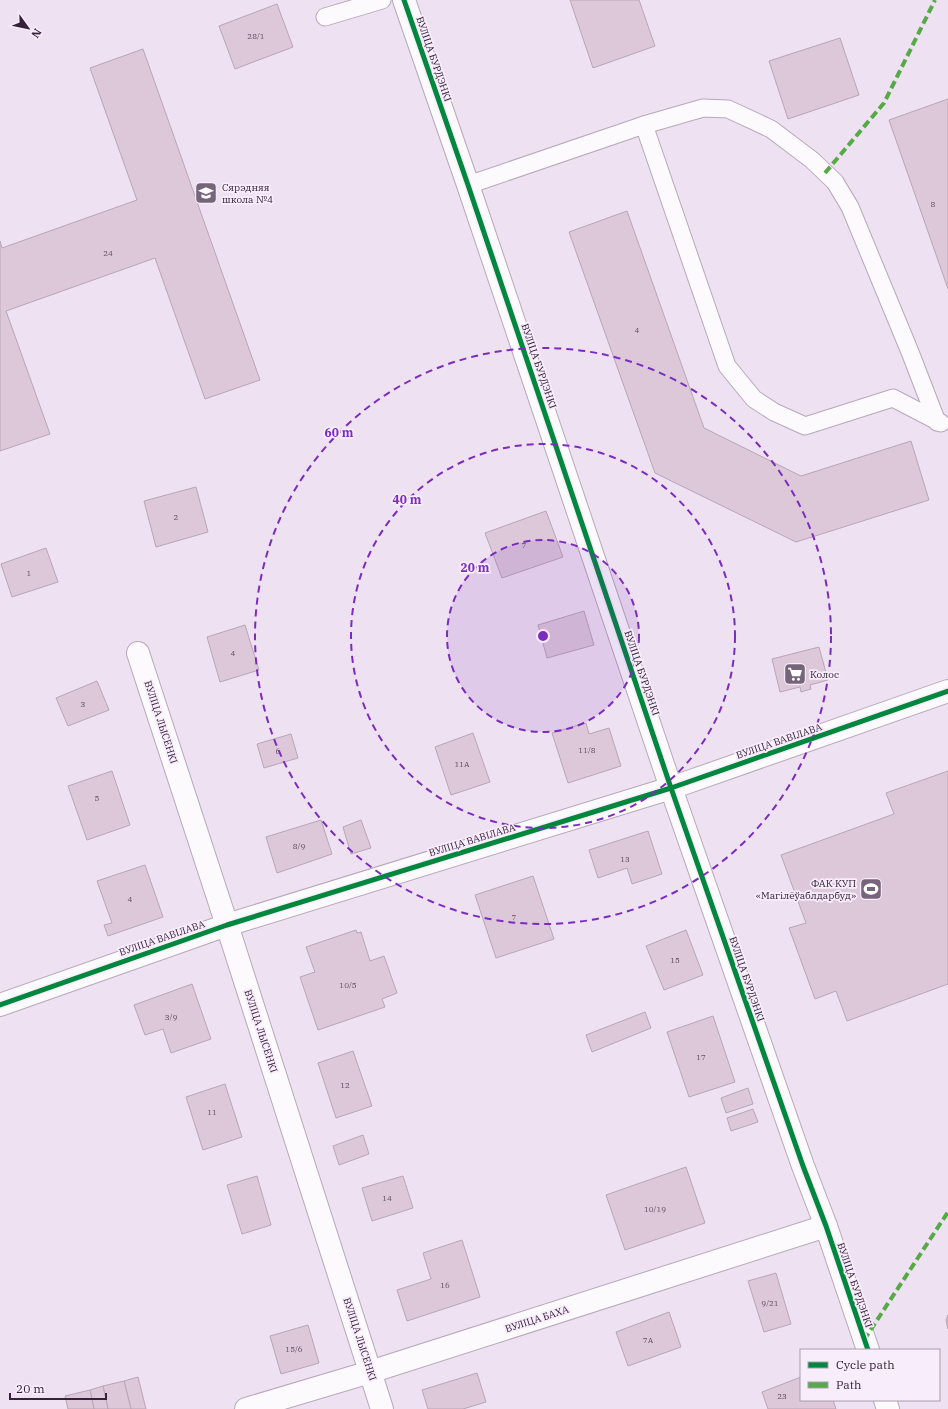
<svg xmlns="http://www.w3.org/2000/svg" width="948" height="1409" viewBox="0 0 948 1409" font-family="'IBM Plex Serif',serif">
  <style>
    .building { fill: #dcc8d9; stroke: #b8a5b5 }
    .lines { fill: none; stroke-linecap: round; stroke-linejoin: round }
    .service-casing { stroke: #b7a8bb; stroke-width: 19 }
    .minor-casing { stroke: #b7a8bb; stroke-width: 24 }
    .service { stroke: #fcfafd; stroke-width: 17 }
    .minor { stroke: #fcfafd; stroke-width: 22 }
    .quiet { stroke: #55aa46; stroke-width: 4; stroke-dasharray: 8 4; stroke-linecap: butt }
    .cycleway-casing { stroke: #f8edfb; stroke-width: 8 }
    .cycleway { stroke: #00873e; stroke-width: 5 }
    .ring { fill: none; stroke: #7b2cbf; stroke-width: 2; stroke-dasharray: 7 5 }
    .labels { text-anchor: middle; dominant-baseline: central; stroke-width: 3.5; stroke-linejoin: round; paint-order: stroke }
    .number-label { font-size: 8px; fill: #604b62 }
    .street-label { font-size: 10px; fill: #36213b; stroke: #f8edfb }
    .poi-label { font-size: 10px; fill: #36213b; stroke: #f8edfb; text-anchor: start }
    .centre { fill: #7b2cbf; stroke: #f8edfb; stroke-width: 2 }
    .ring-label { font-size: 12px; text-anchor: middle; font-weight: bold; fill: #7b2cbf; stroke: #f8edfb; stroke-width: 3.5; stroke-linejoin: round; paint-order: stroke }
  </style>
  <rect width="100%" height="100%" fill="#eee1f1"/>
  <g class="building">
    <path d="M570,0H639L655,46L593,68Z"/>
    <path d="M277,4L293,47L235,69L219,26Z"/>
    <path d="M840,38L859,95L788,119L769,61Z"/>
    <path d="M143,49L260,380L205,399L155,258L6,311L50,434L0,451V241L2,248L137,200L90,68Z"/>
    <path d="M948,99V289L889,120Z"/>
    <path d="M627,211L704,428L801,476L911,441L929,500L796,542L655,473L569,232Z"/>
    <path d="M196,487L208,532L156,547L144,501Z"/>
    <path d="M546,511L563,557L502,578L485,533Z"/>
    <path d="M46,548L58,582L12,597L1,564Z"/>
    <path d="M584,611L594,645L547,658L538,625Z"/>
    <path d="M245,625L259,670L220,682L207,637Z"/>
    <path d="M819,647L828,680L810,685L811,689L801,692L800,687L780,692L772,659Z"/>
    <path d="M97,681L109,710L68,726L56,698Z"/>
    <path d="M586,723L589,734L609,728L621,766L568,783L552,733Z"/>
    <path d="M473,733L490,782L451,795L435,747Z"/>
    <path d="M291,734L298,758L264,768L257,744Z"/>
    <path d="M112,771L130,825L87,840L68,786Z"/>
    <path d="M948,771V984L847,1021L836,991L815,999L789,928L806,923L781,855L894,814L886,793Z"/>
    <path d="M321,820L332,854L277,873L266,837Z"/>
    <path d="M361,820L371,848L351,854L343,827Z"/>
    <path d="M648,831L662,874L632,884L627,868L598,878L589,850Z"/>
    <path d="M145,865L163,917L108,936L104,925L112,923L97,881Z"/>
    <path d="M533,876L554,939L496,958L475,895Z"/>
    <path d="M356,930L357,933L361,932L370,961L384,956L397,993L382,999L385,1007L318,1030L300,977L315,972L306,947Z"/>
    <path d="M686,930L703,975L664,990L646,946Z"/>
    <path d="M192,984L211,1039L171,1053L163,1029L145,1035L134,1005Z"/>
    <path d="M645,1012L651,1028L592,1052L586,1035Z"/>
    <path d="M713,1016L735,1082L689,1097L667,1032Z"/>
    <path d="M353,1051L372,1106L336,1118L318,1063Z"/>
    <path d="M225,1084L242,1137L203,1150L186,1097Z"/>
    <path d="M748,1088L753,1104L726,1113L721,1098Z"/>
    <path d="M753,1109L758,1122L731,1131L727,1118Z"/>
    <path d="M363,1135L369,1154L339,1165L333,1146Z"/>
    <path d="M686,1167L705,1223L625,1250L606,1195Z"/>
    <path d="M257,1176L271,1225L242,1234L227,1185Z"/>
    <path d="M403,1176L413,1208L372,1221L362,1188Z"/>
    <path d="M462,1240L480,1297L407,1321L397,1290L431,1279L423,1253Z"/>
    <path d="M776,1273L791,1324L764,1332L748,1281Z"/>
    <path d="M669,1312L681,1347L628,1366L616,1332Z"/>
    <path d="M948,1315V1329L946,1320Z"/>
    <path d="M308,1325L319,1363L281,1374L270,1336Z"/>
    <path d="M477,1373L486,1402L463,1409H428L422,1390Z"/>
    <path d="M138,1377L146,1409H131L124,1381Z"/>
    <path d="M801,1377V1400H833L836,1409H768L762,1392Z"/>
    <path d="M124,1381L131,1409H108L103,1386Z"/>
    <path d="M103,1386L108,1409H94L90,1390Z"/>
    <path d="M90,1390L94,1409H68L65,1396Z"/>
  </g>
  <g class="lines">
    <g class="service-casing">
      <g id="service">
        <path d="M325,17L382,0"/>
        <path d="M644,125L727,366L754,399L774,412L805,426L893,398L941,423"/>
        <path d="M468,185L644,125L703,108L728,109L771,129L812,160L835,182L850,207L910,352L937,422"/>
      </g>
    </g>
    <g class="minor-casing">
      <g id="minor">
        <path d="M404,0L468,185L671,788L803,1166L826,1226L868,1350"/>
        <path d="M138,653L227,925L382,1409"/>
        <path d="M0,1005L227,925L671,788L948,691"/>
        <path d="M885,1400L888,1409"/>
        <path d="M246,1409L370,1372L826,1226"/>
      </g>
    </g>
    <use href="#service" class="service"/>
    <use href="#minor" class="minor"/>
    <g class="quiet">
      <path d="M825,173L884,103L935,0"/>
      <path d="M864,1340L948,1212"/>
    </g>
    <g class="cycleway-casing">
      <g id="cycleway">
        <path d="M404,0L468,185L671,788L803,1166L826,1226L868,1350"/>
        <path d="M0,1005L227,925L671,788L948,691"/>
      </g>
    </g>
    <use href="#cycleway" class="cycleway"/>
  </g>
  <circle cx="543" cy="636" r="96" fill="#7b2cbf" fill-opacity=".12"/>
  <g class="ring">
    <circle cx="543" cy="636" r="96"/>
    <circle cx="543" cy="636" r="192"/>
    <circle cx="543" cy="636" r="288"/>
  </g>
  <defs>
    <g id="school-square" transform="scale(1.15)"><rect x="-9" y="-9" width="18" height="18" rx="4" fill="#76647b" stroke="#f8edfb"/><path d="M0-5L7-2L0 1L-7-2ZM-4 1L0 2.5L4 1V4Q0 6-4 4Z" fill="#fff"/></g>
    <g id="supermarket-square" transform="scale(1.15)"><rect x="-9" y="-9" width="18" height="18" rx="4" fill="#76647b" stroke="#f8edfb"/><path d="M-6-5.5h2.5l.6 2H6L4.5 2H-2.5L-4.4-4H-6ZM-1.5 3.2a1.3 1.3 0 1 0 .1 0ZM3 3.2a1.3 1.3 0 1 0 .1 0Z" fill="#fff"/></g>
    <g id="stadium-square" transform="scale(1.15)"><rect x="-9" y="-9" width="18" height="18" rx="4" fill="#76647b" stroke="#f8edfb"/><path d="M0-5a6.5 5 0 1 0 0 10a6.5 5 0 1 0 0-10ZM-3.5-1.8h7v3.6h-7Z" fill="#fff"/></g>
  </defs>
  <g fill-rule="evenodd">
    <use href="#school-square" x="206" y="193"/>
    <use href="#supermarket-square" x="795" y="674"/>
    <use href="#stadium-square" x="871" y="889"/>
  </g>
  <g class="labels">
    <g class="number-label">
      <text x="256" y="36">28/1</text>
      <text x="933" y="204">8</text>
      <text x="108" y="253">24</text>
      <text x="637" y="330">4</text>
      <text x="176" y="517">2</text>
      <text x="524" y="545">7</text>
      <text x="29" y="573">1</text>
      <text x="233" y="653">4</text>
      <text x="83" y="704">3</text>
      <text x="587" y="750">11/8</text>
      <text x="278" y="751">6</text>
      <text x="462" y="764">11А</text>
      <text x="97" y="798">5</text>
      <text x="299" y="846">8/9</text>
      <text x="625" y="859">13</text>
      <text x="130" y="899">4</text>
      <text x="514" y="917">7</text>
      <text x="675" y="960">15</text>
      <text x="348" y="985">10/5</text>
      <text x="171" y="1017">3/9</text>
      <text x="701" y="1057">17</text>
      <text x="345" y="1085">12</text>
      <text x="212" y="1112">11</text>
      <text x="387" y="1198">14</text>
      <text x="655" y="1209">10/19</text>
      <text x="445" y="1285">16</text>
      <text x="770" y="1303">9/21</text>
      <text x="648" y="1340">7А</text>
      <text x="294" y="1349">15/6</text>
      <text x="782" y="1396">23</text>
    </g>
    <g class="street-label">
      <text transform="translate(434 59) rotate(71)">ВУЛІЦА БУРДЭНКІ</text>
      <text transform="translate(539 366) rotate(71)">ВУЛІЦА БУРДЭНКІ</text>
      <text transform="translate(642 673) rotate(71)">ВУЛІЦА БУРДЭНКІ</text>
      <text transform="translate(161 722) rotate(72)">ВУЛІЦА ЛЫСЕНКІ</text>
      <text transform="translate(779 741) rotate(-19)">ВУЛІЦА ВАВІЛАВА</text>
      <text transform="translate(472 840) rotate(-17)">ВУЛІЦА ВАВІЛАВА</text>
      <text transform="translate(162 938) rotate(-19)">ВУЛІЦА ВАВІЛАВА</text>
      <text transform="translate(747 979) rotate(71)">ВУЛІЦА БУРДЭНКІ</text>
      <text transform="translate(261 1031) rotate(72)">ВУЛІЦА ЛЫСЕНКІ</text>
      <text transform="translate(855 1285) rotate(71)">ВУЛІЦА БУРДЭНКІ</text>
      <text transform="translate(537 1319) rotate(-18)">ВУЛІЦА БАХА</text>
      <text transform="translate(360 1339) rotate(72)">ВУЛІЦА ЛЫСЕНКІ</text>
    </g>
    <g class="poi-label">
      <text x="222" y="187">Сярэдняя<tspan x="222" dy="12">школа №4</tspan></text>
      <text x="810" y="674">Колос</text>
      <text x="856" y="883" text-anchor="end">ФАК КУП<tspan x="856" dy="12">«Магілёўаблдарбуд»</tspan></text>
    </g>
  </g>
  <circle cx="543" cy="636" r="6" class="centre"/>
  <g class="ring-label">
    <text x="339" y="437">60 m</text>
    <text x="407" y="504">40 m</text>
    <text x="475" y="572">20 m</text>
  </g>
  <rect x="800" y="1349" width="140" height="52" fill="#f8edfb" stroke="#aa9bae"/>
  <rect x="808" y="1362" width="20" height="6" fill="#00873e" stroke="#aa9bae"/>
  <text x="836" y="1369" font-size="12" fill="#36213b">Cycle path</text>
  <rect x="808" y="1382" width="20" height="6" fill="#55aa46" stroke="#aa9bae"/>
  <text x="836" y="1389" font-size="12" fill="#36213b">Path</text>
  <g transform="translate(28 28) rotate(123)" stroke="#f8edfb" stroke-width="3" paint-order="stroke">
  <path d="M0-3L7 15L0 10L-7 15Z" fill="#36213b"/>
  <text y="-6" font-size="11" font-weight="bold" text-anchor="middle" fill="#36213b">N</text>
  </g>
  <path d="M10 1393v6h96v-6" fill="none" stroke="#36213b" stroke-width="2"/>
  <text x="16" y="1393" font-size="12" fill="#36213b" stroke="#f8edfb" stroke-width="3" paint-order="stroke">20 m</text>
</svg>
